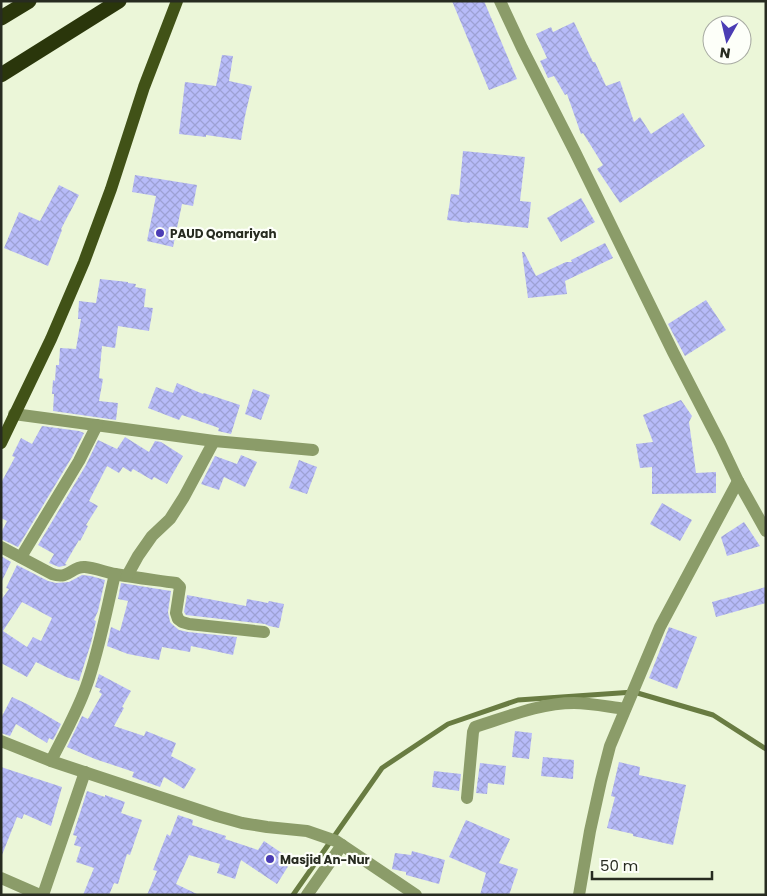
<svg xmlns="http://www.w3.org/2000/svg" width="767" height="896" viewBox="0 0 767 896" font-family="Poppins,sans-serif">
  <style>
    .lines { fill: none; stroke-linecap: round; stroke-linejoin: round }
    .stream { stroke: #697c42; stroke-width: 5 }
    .building { fill: url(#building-cross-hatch); fill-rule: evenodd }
    .minor { stroke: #8b9c69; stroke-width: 12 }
    .major { stroke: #415217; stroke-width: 12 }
    .highway { stroke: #2a360b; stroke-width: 15 }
    .poi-dot { fill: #4b3db4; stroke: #fdfff9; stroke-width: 2 }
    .labels { text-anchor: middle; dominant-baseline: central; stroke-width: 4.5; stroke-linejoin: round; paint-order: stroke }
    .poi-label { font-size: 12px; font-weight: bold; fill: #272b20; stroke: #fdfff9; text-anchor: start }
  </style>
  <defs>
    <pattern id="building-cross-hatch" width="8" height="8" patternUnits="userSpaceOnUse" patternTransform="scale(1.25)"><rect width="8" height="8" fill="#b7bbf8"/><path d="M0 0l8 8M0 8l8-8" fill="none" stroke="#9da1d4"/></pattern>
  </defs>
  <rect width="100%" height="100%" fill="#ebf6d8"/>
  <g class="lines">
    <path class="stream" d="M293,895L382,768L448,724L518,700L634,692L713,715L766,749"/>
  </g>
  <g class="building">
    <path d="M452,1H484L517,79L489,90Z"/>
    <path d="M574,22L593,62H595L606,86L620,81L634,122L640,117L651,134L683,113L705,146L620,203L597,169L603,165L583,133L581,134L567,94L565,95L554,76L548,78L540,61L547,58L536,34L551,27L553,32Z"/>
    <path d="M222,55L233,56L229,81L252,86L245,116L241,140L206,135V137L179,134L185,82L216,86Z"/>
    <path d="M463,151L525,157L520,201L531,202L528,228L470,222V223L447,220L451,194L459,195Z"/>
    <path d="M135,175L197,185L193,206L182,204L173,247L147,241L156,196L132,192Z"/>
    <path d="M59,185L79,195L61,229L62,230L48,266L4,248L19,212L40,221Z"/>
    <path d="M581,198L595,222L561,242L547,218Z"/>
    <path d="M605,243L613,258L565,281L567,294L528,298L522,252H524L536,276L566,262H572L571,260Z"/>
    <path d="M100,279L128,282V283L136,284L135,287L146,289L144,307L153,308L149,331L118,326L115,348L102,346L99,378L103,379L99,401L118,403L116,420L53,411L54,394H52L53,380L55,381L56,365H59L60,348L76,349L81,319H78L79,301L96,303Z"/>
    <path d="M706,300L726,330L685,356L679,345L668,324Z"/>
    <path d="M177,383L203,394L204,393L240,405L231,434L218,431L219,428L182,415L179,420L148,408L156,387L173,393Z"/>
    <path d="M253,389L270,395L261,420L245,414Z"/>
    <path d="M681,400L692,416L689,422L696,473L716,472V493L652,494V467L640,468L636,444L653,442L643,415Z"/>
    <path d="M42,426L79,431L84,433L72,457L18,547L1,539V533L7,521L1,518V483L15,457L12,456L21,438L32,444Z"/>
    <path d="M125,437L149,452L155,441L161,442L183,456L167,484L154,477L152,480L133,469L131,472L123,467L119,473L107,466L89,501L98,506L86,525L88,526L80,541L79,540L65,564L67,565L59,567L49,563L54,554L38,545L86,465L98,440L117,449Z"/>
    <path d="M241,455L257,462L245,487L224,477L219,490L201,484L215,456L237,464Z"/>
    <path d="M299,460L317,467L307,494L289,488Z"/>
    <path d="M662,503L692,520L680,541L650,524Z"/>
    <path d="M744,522L760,546L727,556L721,537Z"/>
    <path d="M1,556L11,562L1,583Z"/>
    <path d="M17,565L48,581L56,583L69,582L82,575L91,576L105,580L98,611L94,620L96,621L91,643L79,681L66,677L36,662L27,677L1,663V600L9,589L6,588ZM22,602L52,618L41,641L33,637L27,647L3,631Z"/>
    <path d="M121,583L171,591L168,612L170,622L173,625L179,630L188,632L237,637L233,655L191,646L190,652L162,647L159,660L128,654L107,646L111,627L120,631L128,601L118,599Z"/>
    <path d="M766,587V603L716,617L712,602Z"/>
    <path d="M187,595L246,606L247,599L268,603L269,601L284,604L279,628L269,626L265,624L186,615L184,612Z"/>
    <path d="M669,627L697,637L677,689L649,678Z"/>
    <path d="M99,674L131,691L122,707L124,708L114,726L144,736L146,731L176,743L171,756L196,769L184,789L164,777L160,787L132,777L134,772L95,759L67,747L82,716L88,719L102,694L99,692L101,689L95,687Z"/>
    <path d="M12,697L27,704L61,724L53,740L49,738L47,743L16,724L10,736L1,733V718Z"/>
    <path d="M515,731L532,733L529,759L512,757Z"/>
    <path d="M543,757L574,760L573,779L541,776Z"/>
    <path d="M619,762L640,767L639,775L686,785L673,845L633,836V834L607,828L615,797L611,796Z"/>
    <path d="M480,763L506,766L504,785L488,783L487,794L476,793Z"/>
    <path d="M1,767L62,787L51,826L24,814L22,819L17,817L2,855H1Z"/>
    <path d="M434,771L461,774L459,791L432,787Z"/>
    <path d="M87,791L105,797V795L125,802L121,813L142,820L130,855L127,854L118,884L114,883L109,895H83L94,868L76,862L81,847L74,845L77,836L73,835Z"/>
    <path d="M178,815L193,820L192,825L226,836L225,839L258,850L264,841L292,860L277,884L241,860L235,879L217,873L220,864L189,855L176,884L199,895H147L157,871L153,870L159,854L167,834L170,836Z"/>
    <path d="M466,820L510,839L499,863L518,869L509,895H480L486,873L449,857Z"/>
    <path d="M412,851L445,860L439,884L406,875V872L392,869L395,853L411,855Z"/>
  </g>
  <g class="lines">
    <g class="minor">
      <path d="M500,1L522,48L575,152L673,352L720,443L738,481L766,531"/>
      <path d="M14,414L214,441L313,450"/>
      <path d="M1,547L52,574C70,580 71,566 85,567C95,568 105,572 115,574C135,578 156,580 176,583L180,587L176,613L178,619L182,622L189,624L264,632"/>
      <path d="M21,557L79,461L97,425"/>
      <path d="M127,576L138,556L152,536L170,519L184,497L214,441"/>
      <path d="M1,741L51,761L217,816L242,823L267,827L307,831L336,841L416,895"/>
      <path d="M51,761C63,737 77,712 86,687C99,651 106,612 115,574"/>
      <path d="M467,798L473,732L475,727C507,717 540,703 574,703C591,703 609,707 625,709"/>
      <path d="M1,878L40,895"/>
      <path d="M43,895L85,772"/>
      <path d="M307,895L342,845"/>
      <path d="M579,895L590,831L601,781L610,746L660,627L738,481"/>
    </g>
    <path class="major" d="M1,443L51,339L84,262L111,189L144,87L177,1"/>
    <g class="highway">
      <path d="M1,18L29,1"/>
      <path d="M1,75L119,1"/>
    </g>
  </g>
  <g class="poi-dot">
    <circle cx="160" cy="233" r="5"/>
    <circle cx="270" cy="859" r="5"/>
  </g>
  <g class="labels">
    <g class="poi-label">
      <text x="170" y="233">PAUD Qomariyah</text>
      <text x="280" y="859">Masjid An-Nur</text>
    </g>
  </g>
  <rect width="767" height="896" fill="none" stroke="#272b20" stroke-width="5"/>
  <g transform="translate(727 40) rotate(188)"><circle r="24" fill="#fdfff9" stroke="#a7aaa2"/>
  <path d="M0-4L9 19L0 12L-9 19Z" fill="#4b3db4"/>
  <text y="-8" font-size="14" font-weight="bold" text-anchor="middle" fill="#272b20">N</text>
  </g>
  <path d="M592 871v8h120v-8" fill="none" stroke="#272b20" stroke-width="2.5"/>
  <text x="600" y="871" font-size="15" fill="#272b20" stroke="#fdfff9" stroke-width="4" paint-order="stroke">50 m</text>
</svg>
